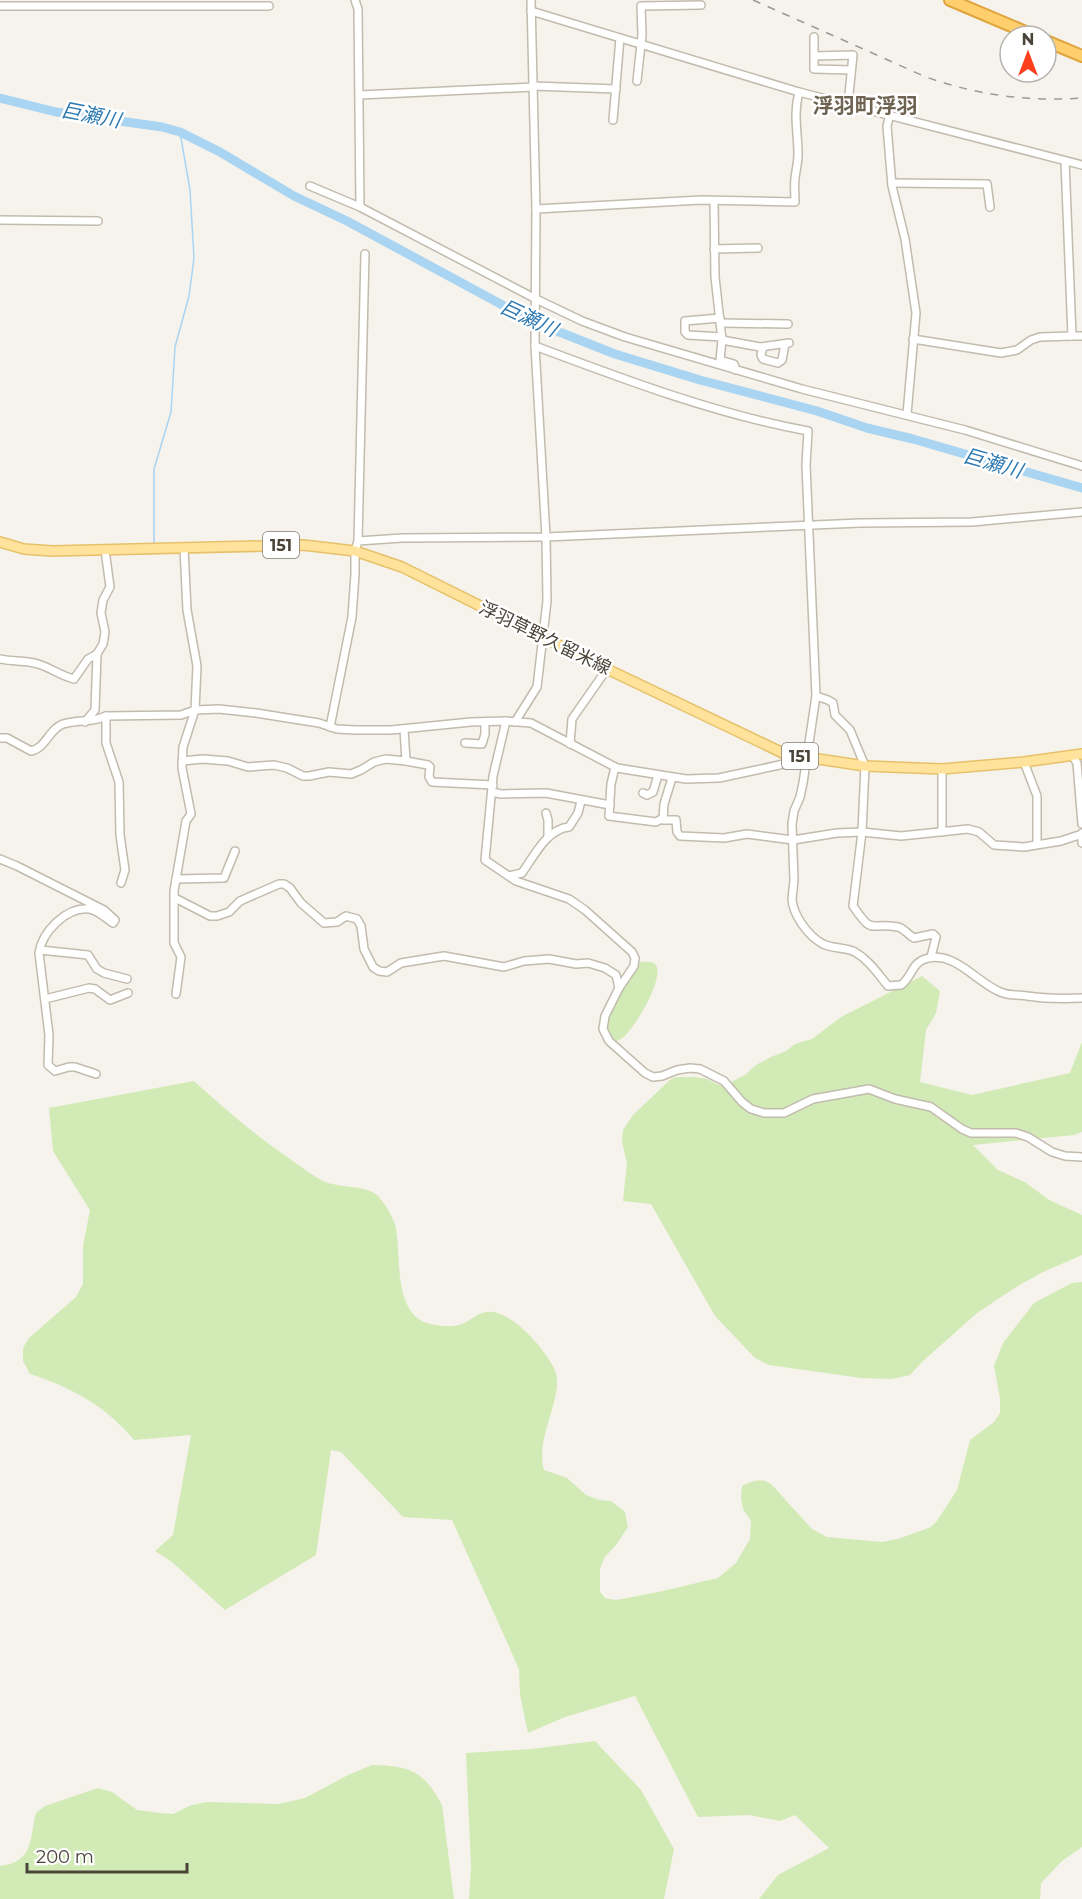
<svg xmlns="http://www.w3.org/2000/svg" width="1082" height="1899" viewBox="0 0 1082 1899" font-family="Montserrat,'Noto Sans JP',sans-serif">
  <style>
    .green { fill: #d2eab5 }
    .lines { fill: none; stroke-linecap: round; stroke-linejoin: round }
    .stream { stroke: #a9d4f2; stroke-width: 1.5 }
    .river { stroke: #a9d4f2; stroke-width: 9 }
    .minor-casing { stroke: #c2bbae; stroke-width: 10 }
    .major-casing { stroke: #e6c16a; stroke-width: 12 }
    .highway-casing { stroke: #e0a43c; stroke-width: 14 }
    .minor { stroke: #fff; stroke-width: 7 }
    .major { stroke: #ffe39c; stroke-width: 9 }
    .highway { stroke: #ffcf6e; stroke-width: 10 }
    .rail { stroke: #9a9a9a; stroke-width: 1.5; stroke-dasharray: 8 8; stroke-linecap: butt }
    .labels { text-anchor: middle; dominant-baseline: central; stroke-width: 5; stroke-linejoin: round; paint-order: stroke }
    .shield { fill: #fff; stroke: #817c74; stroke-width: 1.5 }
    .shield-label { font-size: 16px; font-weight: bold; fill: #4b4439 }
    .street-label { font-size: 18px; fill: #4b4439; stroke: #fff }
    .water-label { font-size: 20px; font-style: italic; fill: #2e7ab2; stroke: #fff }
    .quarter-label { font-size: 21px; font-weight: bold; fill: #6e6250; stroke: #fff }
  </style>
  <rect width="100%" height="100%" fill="#f6f3ec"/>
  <g class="green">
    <path d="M641,962C645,962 651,961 655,964C667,975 633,1032 621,1039C617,1042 612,1041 607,1040V1015L628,971Z"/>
    <path d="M922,976L940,991L936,1013L926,1030L920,1082L972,1095L1070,1073L1082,1042V1132L1074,1135L973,1145L998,1170L1025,1182L1049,1200L1082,1215V1255L1041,1273L1016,1287L977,1313L923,1361L910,1375L892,1379L861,1378L769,1365L755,1358L715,1316L651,1204L623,1201L627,1163L622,1142L623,1130L633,1115L671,1079L678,1077H695L707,1079L719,1085L729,1083L745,1075L756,1065L771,1057L786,1051L795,1044L812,1039L841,1017Z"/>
    <path d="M194,1081C226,1110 257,1137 293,1161C303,1168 313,1176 323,1181C340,1189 368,1184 379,1197C386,1205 394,1218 396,1229C401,1256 394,1306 422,1321C431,1326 453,1328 462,1324C470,1321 477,1313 486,1312C510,1308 544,1348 554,1368C567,1393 534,1437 544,1470L567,1478L586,1495L599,1500L611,1501L625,1512L628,1527L616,1545L604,1558L600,1569V1592L605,1598L616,1600L654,1593L718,1578L736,1563L750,1539L751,1521L743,1509L741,1497L742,1486C753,1480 762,1477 772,1485L812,1529L827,1537L882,1542L898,1539L931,1527L937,1521L957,1490L970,1440L994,1422L1000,1413V1398L994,1366L1003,1343L1034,1303L1072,1283L1082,1282V1847L1062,1861L1041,1883L1040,1899H759L778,1875L829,1848L795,1815L780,1821L749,1815L698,1817L635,1696L565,1717L528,1733L520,1695L519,1669L452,1520L403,1517L341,1452L331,1450L316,1555L225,1610L172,1562L155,1551L173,1535L191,1435L134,1440C106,1406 71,1387 30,1374L23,1361V1348L29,1338L76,1297L83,1284V1246L90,1210L53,1151L49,1108Z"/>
    <path d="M595,1741L641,1790L674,1849L664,1899H469L471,1867L466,1753L531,1749Z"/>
    <path d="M372,1765C410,1766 423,1770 442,1805L454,1899H0V1866C34,1862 29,1840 36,1813L45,1806L98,1788L112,1792L137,1810L160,1813L173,1814L189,1806L206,1802L279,1804L305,1798L348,1775Z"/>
  </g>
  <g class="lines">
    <path class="stream" d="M154,543V469L171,412L175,347L189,296L194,258L190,190L180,132"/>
    <path class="river" d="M0,98L56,112L162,127L180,132L220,152L294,196L347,221L534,322L615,354L700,380L817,411L867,428L913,439L1082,488"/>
    <g class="minor-casing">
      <g id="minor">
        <path d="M355,0L358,9L360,207"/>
        <path d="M0,6H269"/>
        <path d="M531,11L799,92L1082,165"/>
        <path d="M814,37V69L851,70"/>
        <path d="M814,56L853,55L848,104"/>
        <path d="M637,81L642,35L641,6L701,5"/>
        <path d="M533,86L616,89"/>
        <path d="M360,95L533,87"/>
        <path d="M890,114L887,126L892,186L905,239L916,313L907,414"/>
        <path d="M613,120L620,38"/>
        <path d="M1065,161L1072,336H1082"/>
        <path d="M892,183L987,184L990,207"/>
        <path d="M310,186L360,207L536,299L582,321L625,337L802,389L965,430L1082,466"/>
        <path d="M714,201L715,277L722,340L720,360L734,364L736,370"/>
        <path d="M536,209L701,200L795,202C795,194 794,186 795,178C796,170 798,163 798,154C798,133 793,114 799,92"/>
        <path d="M0,220L98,221"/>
        <path d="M714,249L758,248"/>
        <path d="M720,318L685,321V332L688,335L722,337"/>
        <path d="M721,323L788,324"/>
        <path d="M913,339L1001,353L1017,350L1031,340L1040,337L1072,336"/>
        <path d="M722,340L760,347L789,343"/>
        <path d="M535,346C623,379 715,414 808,431L806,465L816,696L803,783L800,797L794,811L792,824L794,880L792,899C793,915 808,936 823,944C833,949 846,947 855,952C869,960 878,974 888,986L901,985C912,977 912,963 925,959C955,949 978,985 1003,993C1011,996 1019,994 1027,996C1047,999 1062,999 1082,998"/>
        <path d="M763,347L761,355L763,359L778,363L782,360L785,344"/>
        <path d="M358,541L365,254"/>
        <path d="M0,659C13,662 25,660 38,664C51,668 61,676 74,679L88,659L97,654L103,644L105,632L101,613L103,600L110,587L105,550"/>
        <path d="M816,696L828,700L833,703L835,715L850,730L865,766L862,832L853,906C874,936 867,922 898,927C904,928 908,935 914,938L933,934L936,937L931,957"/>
        <path d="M106,716V743L119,782L120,835L125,870L121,883"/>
        <path d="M506,721L493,776L485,860L516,881L569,899L585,910L632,952L635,958L634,966L619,988L605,1016L603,1029L609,1041L645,1073L653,1077L662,1076L677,1070L690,1068L700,1069L724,1081L742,1102L751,1109L764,1113H784L813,1099L869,1089L895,1099L931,1107L962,1129L971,1133H1016L1028,1137L1052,1152L1065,1156L1082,1157"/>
        <path d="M85,722L95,710L97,654"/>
        <path d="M515,722L537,687L547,601L546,537L535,346L536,209L531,0"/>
        <path d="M330,727L352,617L355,574V551L358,541L402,538L546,537L860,523L972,522L1082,512"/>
        <path d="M0,738H7L31,751C46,748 49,729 63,724C78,719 92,723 106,716L181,715L195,710L219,709L256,713L319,723L337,729L355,730H391L471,722L506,721L531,723L617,768L686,779L719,778L784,764H803L806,760"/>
        <path d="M465,743L482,744L485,734V722"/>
        <path d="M570,744L572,719L607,669"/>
        <path d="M1072,755L1077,763L1082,824"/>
        <path d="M182,761L203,759L228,761L248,767L274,765L287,768L303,776H309L329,772L351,774L361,770L374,762L386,759L406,761L404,729"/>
        <path d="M406,761L428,765L430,767L429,777L432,782L493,785"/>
        <path d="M1024,762L1037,796V844"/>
        <path d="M615,767L611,784L609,816L656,822L663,818"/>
        <path d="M942,769V832"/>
        <path d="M672,778L664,804L663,820H676L677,832L680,836L724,838L747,834L793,840L837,833L862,832L901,836L968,829L979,832L994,845L1024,847L1061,841L1082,834"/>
        <path d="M492,792L501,794L546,793L610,805"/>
        <path d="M643,793L647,795L653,792L658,775"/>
        <path d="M546,813L548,820V836"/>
        <path d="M1082,833V843"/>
        <path d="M0,859L17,866L104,910L115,920L113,923C105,918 98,910 89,909C66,907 42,932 39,953L49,1035L48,1065L55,1071L69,1067H75L96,1074"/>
        <path d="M509,876L522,873C534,856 547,829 569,827L578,813L581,801"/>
        <path d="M176,879L224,878L235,851"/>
        <path d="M175,898L210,916H217L229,912L240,901L279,884H284L290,888L301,903L324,923L337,922L346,916L357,919L361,926L364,949L373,967L379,971L387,972L401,963L444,956L504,967L524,961L549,959L576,964L588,963L605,968L616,975L619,988"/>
        <path d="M40,950L88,955L97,969L104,973L127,979"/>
        <path d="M176,994L181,957L174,943V891L186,821L191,814L182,768L183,747L195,710L197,666L187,610L184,548"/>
        <path d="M45,999L89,988L95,989L110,1000L128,993"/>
      </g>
    </g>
    <g class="major-casing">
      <path id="major" d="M0,542L24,549L52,551L303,545L355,551L402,567L607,669L785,754L865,766L942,769L1024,762L1082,754"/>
    </g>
    <g class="highway-casing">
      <g id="highway">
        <path d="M950,0L1035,36"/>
        <path d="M1046,41L1082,56"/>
      </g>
    </g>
    <use href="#minor" class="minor"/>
    <use href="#major" class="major"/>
    <use href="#highway" class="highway"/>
    <path class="rail" d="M753,0L926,77C977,95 1028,102 1082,98"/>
  </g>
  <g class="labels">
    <g class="shield">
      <rect x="263" y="532" width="36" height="26" rx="4.5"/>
      <rect x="782" y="743" width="36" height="26" rx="4.5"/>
    </g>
    <g class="shield-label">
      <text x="281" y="545">151</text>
      <text x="800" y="756">151</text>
    </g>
    <g class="street-label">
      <text transform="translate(545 638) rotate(26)">浮羽草野久留米線</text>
    </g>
    <g class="water-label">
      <text transform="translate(91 115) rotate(11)">巨瀬川</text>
      <text transform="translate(529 318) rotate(25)">巨瀬川</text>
      <text transform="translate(993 463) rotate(16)">巨瀬川</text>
    </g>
    <g class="quarter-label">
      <text x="865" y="105">浮羽町浮羽</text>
    </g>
  </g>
  <g transform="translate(1028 54)"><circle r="28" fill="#ffffff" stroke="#b7b4b0" stroke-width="1.5"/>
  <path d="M0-4.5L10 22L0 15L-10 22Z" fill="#fc3f1d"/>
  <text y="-9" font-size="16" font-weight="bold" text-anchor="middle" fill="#4b4439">N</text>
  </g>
  <path d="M27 1863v9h160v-9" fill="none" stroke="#4b4439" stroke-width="3"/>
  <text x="36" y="1863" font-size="18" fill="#4b4439" stroke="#ffffff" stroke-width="4.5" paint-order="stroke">200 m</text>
</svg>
